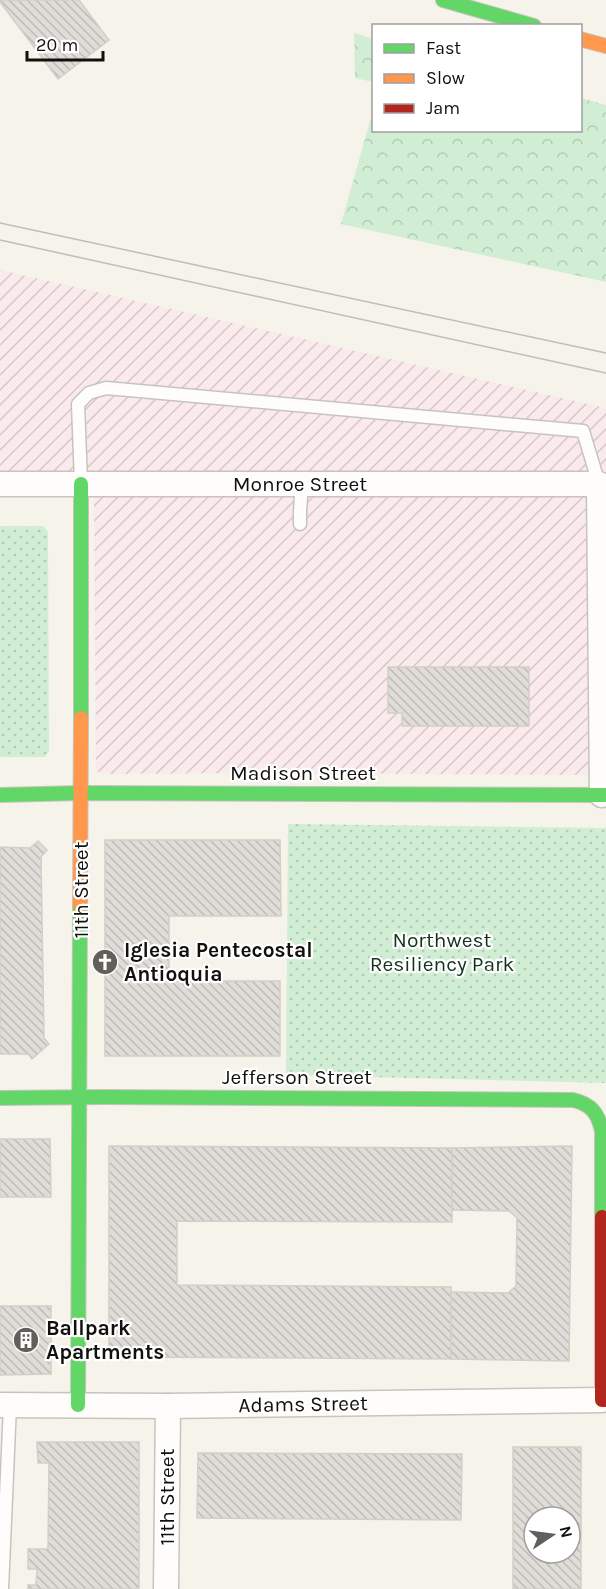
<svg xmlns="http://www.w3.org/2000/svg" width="606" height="1589" viewBox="0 0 606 1589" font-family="Karla,sans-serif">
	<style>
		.industrial { fill: url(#industrial-furrows) }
		.forest { fill: url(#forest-crowns) }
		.park { fill: url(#park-dots) }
		.building { fill: url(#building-back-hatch); stroke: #d2cec9; stroke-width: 1.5; fill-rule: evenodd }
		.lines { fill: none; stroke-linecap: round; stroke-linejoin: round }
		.lane-casing { stroke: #c7c4bf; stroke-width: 15 }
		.street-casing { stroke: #c7c4bf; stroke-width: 27 }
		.fast-casing { stroke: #c7c4bf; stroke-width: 16 }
		.slow-casing { stroke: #c7c4bf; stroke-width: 16 }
		.jam-casing { stroke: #c7c4bf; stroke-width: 16 }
		.lane { stroke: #fefdfc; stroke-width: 12 }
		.street { stroke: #fefdfc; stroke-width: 24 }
		.fast { stroke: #63d668; stroke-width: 14 }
		.slow { stroke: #ff974d; stroke-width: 14 }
		.jam { stroke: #b3261e; stroke-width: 14 }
		.tram { stroke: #bdbdbb; stroke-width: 1.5 }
		.labels { text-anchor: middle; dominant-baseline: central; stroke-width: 4.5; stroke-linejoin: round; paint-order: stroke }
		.street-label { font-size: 21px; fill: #12100c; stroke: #fff }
		.park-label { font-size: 21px; fill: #14331f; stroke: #fff }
		.poi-label { font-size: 21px; font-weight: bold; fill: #12100c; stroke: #fff; text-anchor: start }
	</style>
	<defs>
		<pattern id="industrial-furrows" width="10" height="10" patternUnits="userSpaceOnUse" patternTransform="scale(1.5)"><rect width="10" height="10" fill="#faeaeb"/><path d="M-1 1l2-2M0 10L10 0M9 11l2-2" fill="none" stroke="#d5c8c8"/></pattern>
		<pattern id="forest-crowns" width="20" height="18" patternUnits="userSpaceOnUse" patternTransform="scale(1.5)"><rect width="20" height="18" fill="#d1eed5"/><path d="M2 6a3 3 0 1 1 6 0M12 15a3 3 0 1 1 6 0" fill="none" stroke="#b2cbb6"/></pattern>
		<pattern id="park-dots" width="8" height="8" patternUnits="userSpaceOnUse" patternTransform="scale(1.5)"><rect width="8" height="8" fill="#d1eed5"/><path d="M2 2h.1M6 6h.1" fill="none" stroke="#b2cbb6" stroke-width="1.8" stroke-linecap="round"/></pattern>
		<pattern id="building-back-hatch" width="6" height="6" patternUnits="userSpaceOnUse" patternTransform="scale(1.5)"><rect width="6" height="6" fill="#e0dcd8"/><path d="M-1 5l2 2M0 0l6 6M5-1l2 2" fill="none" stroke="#bfbcb8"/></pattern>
	</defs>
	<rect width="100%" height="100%" fill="#f6f3eb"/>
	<polygon class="industrial" points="0,270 606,408 606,775 252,773 108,774 96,771 94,493 0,491"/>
	<g class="forest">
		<polygon points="354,33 373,39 373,82 355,78"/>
		<polygon points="581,98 606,105 606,282 341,224 373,110 374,130 580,130"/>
	</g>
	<g class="park">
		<polygon points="0,526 43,526 48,532 49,751 45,757 0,757"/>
		<polygon points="288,824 606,828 606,1083 286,1075"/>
	</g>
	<g class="building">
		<polygon points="0,0 79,0 109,40 58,79 0,2"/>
		<polygon points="388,667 529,667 529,726 402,726 402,713 388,713"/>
		<polygon points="105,840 280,840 281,916 169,916 169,981 280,981 280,1056 105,1056"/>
		<polygon points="38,841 47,850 41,857 44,1038 49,1044 32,1059 28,1054 0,1054 0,847 30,848"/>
		<polygon points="0,1139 50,1139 51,1197 0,1197"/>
		<polygon points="109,1146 452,1148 452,1222 177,1221 177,1285 451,1287 451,1359 109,1357"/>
		<polygon points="572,1146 569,1361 451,1359 451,1292 508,1293 516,1286 517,1218 509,1211 452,1210 452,1148"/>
		<polygon points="0,1306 51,1306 51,1374 0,1375"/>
		<polygon points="37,1442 139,1442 139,1589 28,1589 28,1585 36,1585 37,1569 28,1569 28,1549 48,1549 49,1463 38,1463"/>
		<path d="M513 1447H581V1589H513ZM534 1517H570V1553H534Z"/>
		<polygon points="198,1453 462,1454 461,1520 197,1518"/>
	</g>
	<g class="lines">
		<g class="lane-casing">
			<g id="lane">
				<polyline points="81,483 78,404 89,393 106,388 583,431 599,484 600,484"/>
				<polyline points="300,524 300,511 302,484"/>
				<polyline points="2,1589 10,1405"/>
			</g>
		</g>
		<g class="street-casing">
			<g id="street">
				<polyline points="0,484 599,484 602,795"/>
				<polyline points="0,1405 168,1406 602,1400"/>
				<polyline points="166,1589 168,1406"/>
			</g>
		</g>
		<g class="fast-casing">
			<g id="fast">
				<polyline points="443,0 534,26"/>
				<polyline points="81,718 81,484"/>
				<polyline points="0,795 81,793 606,795"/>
				<path d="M0 1098 104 1097 573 1100C591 1104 598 1113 602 1131V1217"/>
				<polyline points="78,1405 80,905"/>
			</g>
		</g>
		<g class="slow-casing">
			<g id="slow">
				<polyline points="580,39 606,46"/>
				<polyline points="80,905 81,718"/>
			</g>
		</g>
		<g class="jam-casing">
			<polyline id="jam" points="602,1217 602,1400 606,1400"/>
		</g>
		<use href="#lane" class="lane"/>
		<use href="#street" class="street"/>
		<use href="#fast" class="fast"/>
		<use href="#slow" class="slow"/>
		<use href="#jam" class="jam"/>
		<g class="tram">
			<polyline points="0,223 606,353"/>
			<polyline points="0,240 606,373"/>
		</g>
	</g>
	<defs>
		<g id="church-disc" transform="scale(1.35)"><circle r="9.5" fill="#625f5a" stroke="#fff"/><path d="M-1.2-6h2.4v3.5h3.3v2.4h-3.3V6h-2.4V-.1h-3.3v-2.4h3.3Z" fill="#fff"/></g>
		<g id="building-disc" transform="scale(1.35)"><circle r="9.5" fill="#625f5a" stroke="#fff"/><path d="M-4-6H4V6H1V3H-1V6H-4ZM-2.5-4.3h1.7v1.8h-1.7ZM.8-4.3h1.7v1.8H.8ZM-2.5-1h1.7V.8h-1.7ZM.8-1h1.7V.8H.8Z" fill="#fff"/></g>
	</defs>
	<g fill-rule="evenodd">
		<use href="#church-disc" x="105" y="962"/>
		<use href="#building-disc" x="26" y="1340"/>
	</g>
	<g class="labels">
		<g class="street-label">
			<text x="300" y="484">Monroe Street</text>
			<text x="303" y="773">Madison Street</text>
			<text transform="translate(81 890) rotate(-90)">11th Street</text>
			<text x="297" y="1077">Jefferson Street</text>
			<text transform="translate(303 1404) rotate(-1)">Adams Street</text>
			<text transform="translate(167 1497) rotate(-90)">11th Street</text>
		</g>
		<g class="park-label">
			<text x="442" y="940">Northwest<tspan x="442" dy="24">Resiliency Park</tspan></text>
		</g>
		<g class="poi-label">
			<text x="124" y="950">Iglesia Pentecostal<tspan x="124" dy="24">Antioquia</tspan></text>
			<text x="46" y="1328">Ballpark<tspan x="46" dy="24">Apartments</tspan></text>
		</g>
	</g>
	<rect x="372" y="24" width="210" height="108" fill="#ffffff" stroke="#a09f9e" stroke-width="1.5"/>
	<rect x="384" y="44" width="30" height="9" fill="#63d668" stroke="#a09f9e" stroke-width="1.5"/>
	<text x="426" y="54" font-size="18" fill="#12100c">Fast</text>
	<rect x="384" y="74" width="30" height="9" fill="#ff974d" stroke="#a09f9e" stroke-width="1.5"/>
	<text x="426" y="84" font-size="18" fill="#12100c">Slow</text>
	<rect x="384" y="104" width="30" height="9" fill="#b3261e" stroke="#a09f9e" stroke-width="1.5"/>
	<text x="426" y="114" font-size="18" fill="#12100c">Jam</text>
	<g transform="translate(552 1535) rotate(77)"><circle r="28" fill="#ffffff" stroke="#a09f9e" stroke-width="1.5"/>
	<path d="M0-4.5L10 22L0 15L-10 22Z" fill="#625f5a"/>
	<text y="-9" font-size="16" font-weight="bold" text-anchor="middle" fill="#12100c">N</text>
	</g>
	<path d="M27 51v9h76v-9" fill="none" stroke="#12100c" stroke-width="3"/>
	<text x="36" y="51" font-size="18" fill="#12100c" stroke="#ffffff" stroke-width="4.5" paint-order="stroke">20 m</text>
</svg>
